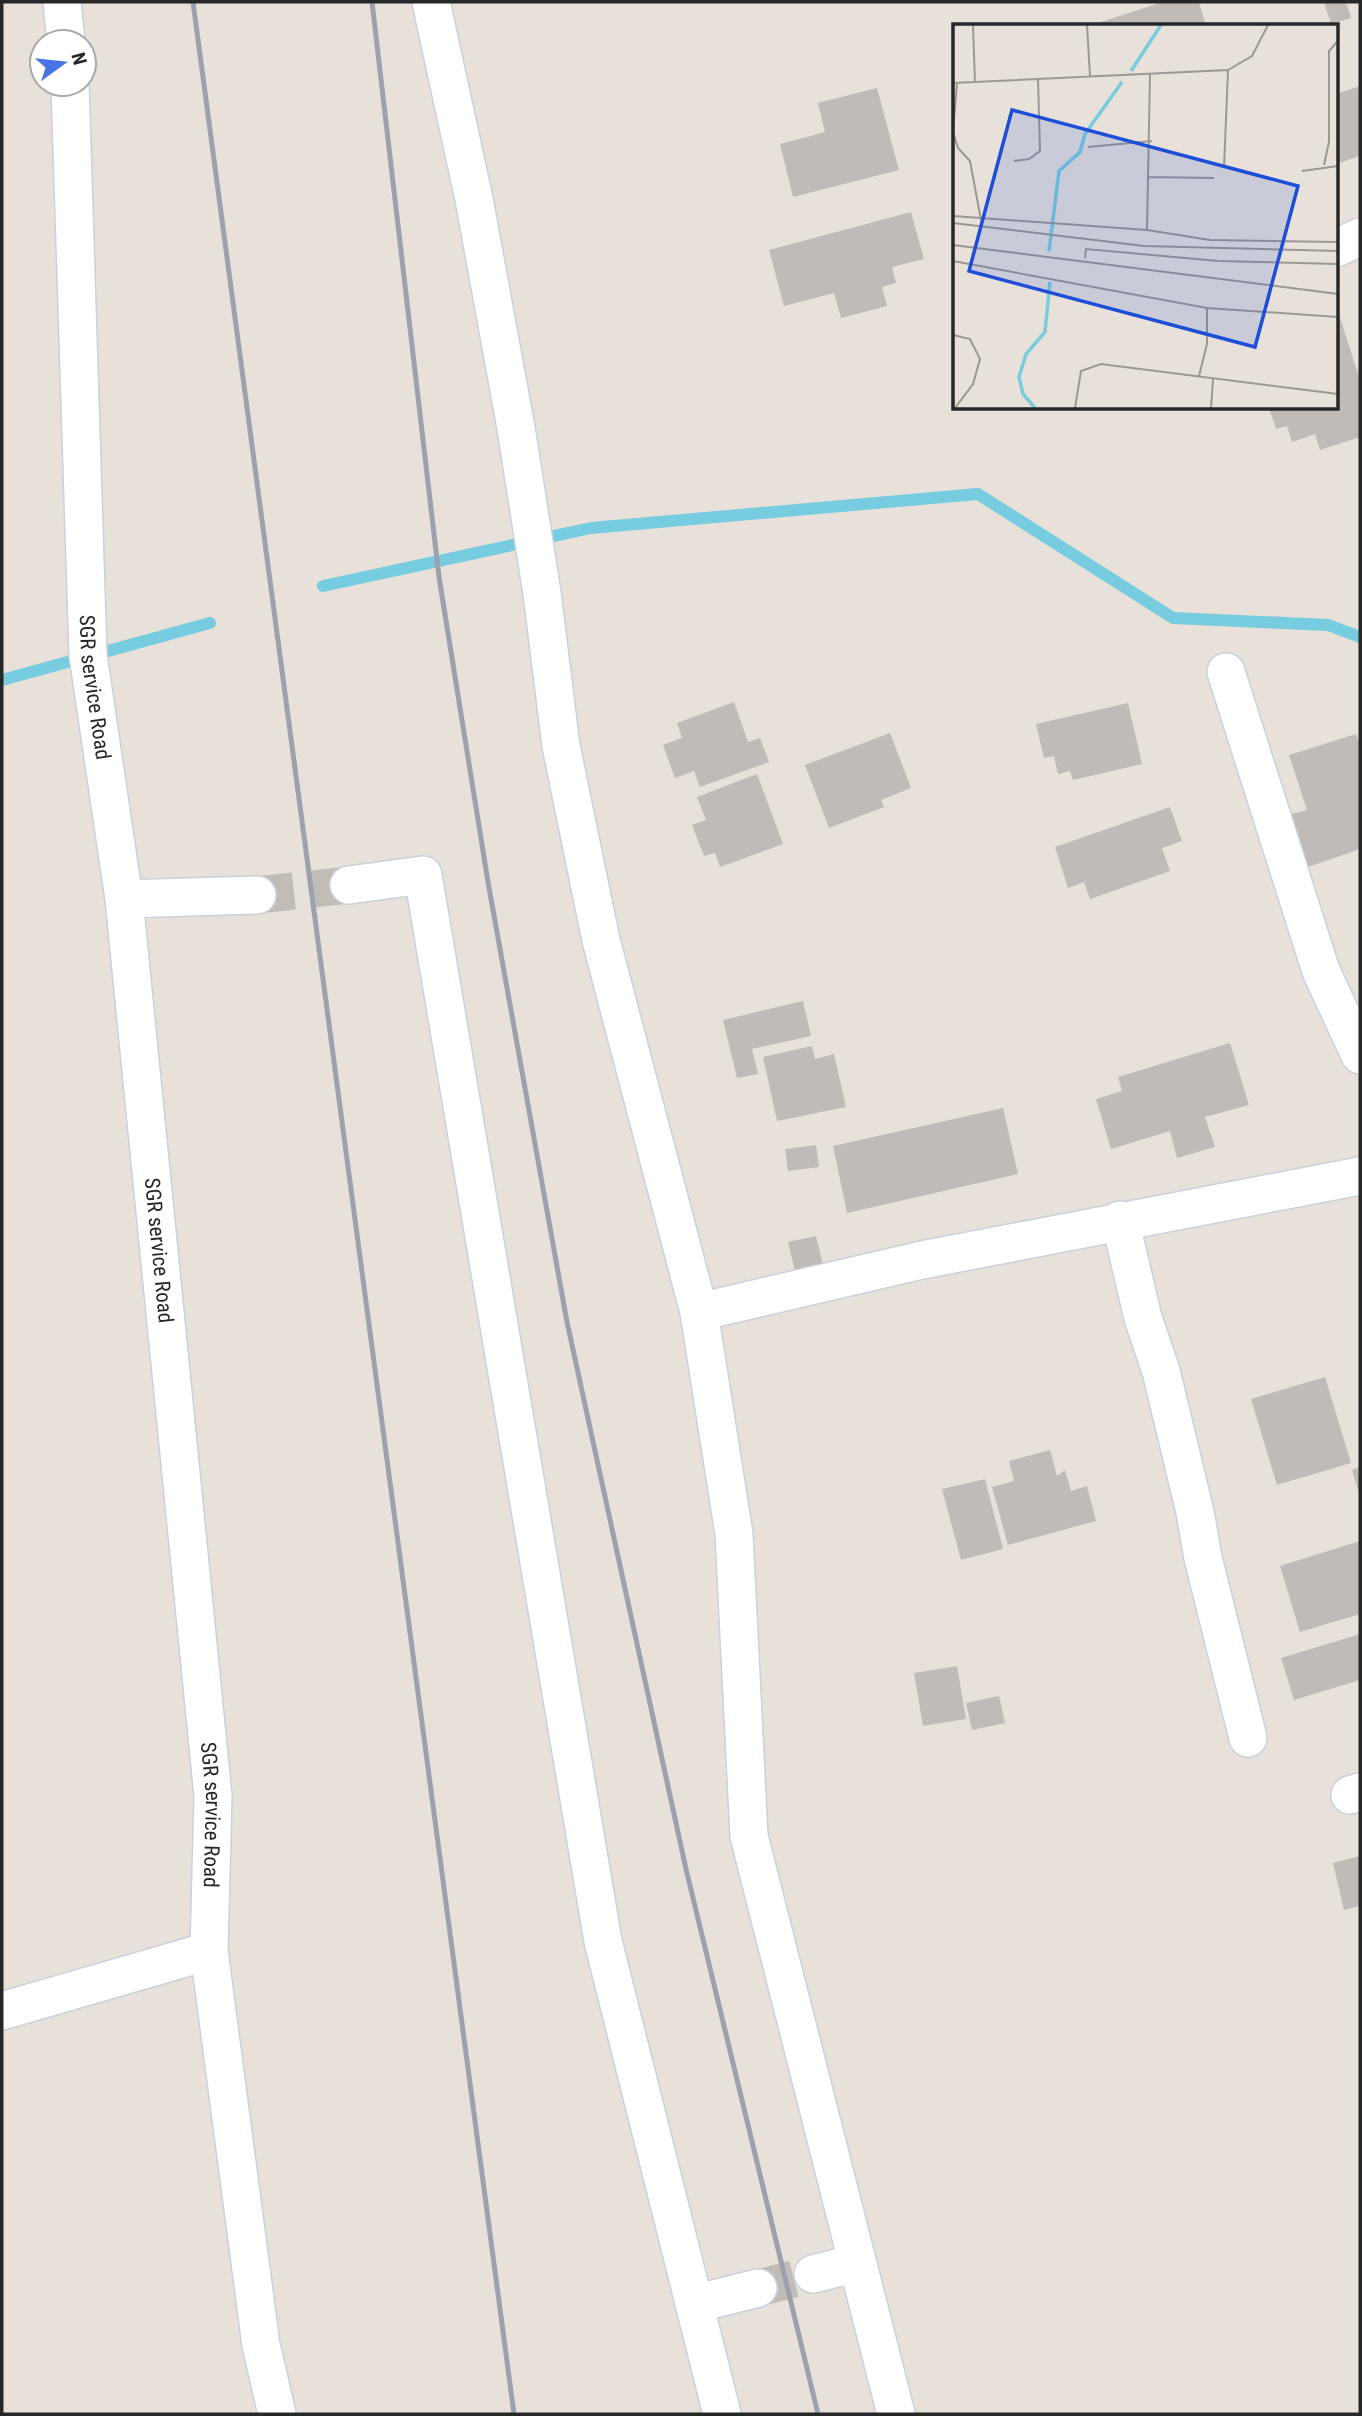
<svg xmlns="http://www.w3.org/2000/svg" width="1362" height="2416" viewBox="0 0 1362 2416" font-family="'Roboto Condensed',sans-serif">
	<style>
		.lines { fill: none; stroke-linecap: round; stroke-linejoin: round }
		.stream { stroke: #77cce0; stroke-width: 12 }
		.building { fill: #c0bbb6 }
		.minor-tunnel { stroke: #c1bcb6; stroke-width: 37; stroke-dasharray: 37 18; stroke-linecap: butt }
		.minor-casing { stroke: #ccd0db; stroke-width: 40 }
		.minor { stroke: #fff; stroke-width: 37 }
		.rail { stroke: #9da1af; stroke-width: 5 }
		.labels { text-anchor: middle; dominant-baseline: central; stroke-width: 5; stroke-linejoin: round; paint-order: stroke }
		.street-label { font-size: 21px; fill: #272727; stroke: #fff }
		.inset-river { fill: none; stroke: #77cce0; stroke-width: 3.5 }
		.inset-road { fill: none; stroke: #9b9792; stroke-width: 2 }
		.view { fill: #1d4ed8; fill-opacity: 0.15; stroke: #1d4ed8; stroke-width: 3.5 }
		.inset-edge { fill: none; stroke: #272727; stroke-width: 3.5 }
	</style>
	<rect width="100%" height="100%" fill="#e8e1da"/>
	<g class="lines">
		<g class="stream">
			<polyline points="323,586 591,528 978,494 1173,618 1328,625 1360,637"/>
			<polyline points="2,680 210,623"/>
		</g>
	</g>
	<g class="building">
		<polygon points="1163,2 1199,2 1206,26 1088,26"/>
		<polygon points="1324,2 1346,2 1351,18 1331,24"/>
		<polygon points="1360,86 1360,156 1336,164 1336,94"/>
		<polygon points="877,88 899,170 793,197 780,144 825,132 818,103"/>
		<polygon points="911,212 924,259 892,267 896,283 882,287 887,306 841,318 834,293 784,306 769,250"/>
		<polygon points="1336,305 1360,380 1360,437 1320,450 1315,434 1292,442 1287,426 1276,429 1269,408 1336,408"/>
		<polygon points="734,702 748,742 760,738 769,762 700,787 694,771 675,778 663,745 682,738 677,723"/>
		<polygon points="1128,703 1142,764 1073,780 1070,771 1058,774 1054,756 1044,758 1036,724"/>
		<polygon points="890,733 911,788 881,800 884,807 829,828 805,765"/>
		<polygon points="1356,734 1360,746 1360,849 1305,868 1287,815 1307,810 1289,755"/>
		<polygon points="757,774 783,844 720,867 715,853 704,856 692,825 706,820 697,797"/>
		<polygon points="1170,807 1182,841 1162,848 1170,871 1090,899 1084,882 1068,888 1055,847"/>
		<polygon points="803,1001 811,1036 752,1049 758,1074 737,1078 723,1020"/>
		<polygon points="1230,1043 1249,1105 1205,1117 1215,1147 1177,1158 1170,1131 1111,1149 1096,1099 1122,1091 1118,1077"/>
		<polygon points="812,1046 815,1059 834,1054 846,1107 777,1121 763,1057"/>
		<polygon points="1003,1108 1018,1174 847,1213 833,1146"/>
		<polygon points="816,1145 819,1167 788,1171 785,1149"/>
		<polygon points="816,1236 823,1265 795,1271 788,1242"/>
		<polygon points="1325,1377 1351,1463 1277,1485 1251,1399"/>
		<polygon points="1050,1450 1057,1476 1065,1470 1071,1491 1087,1486 1096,1521 1008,1545 992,1487 1014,1481 1009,1461"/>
		<polygon points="1360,1467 1360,1490 1358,1490 1352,1470"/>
		<polygon points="985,1479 1003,1549 961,1560 942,1489"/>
		<polygon points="1360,1541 1360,1614 1300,1632 1280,1566"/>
		<polygon points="1360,1634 1360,1680 1294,1700 1281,1658"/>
		<polygon points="957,1666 966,1719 923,1726 914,1673"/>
		<polygon points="999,1696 1005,1723 972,1730 966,1703"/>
		<polygon points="1360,1856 1360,1906 1344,1910 1333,1863"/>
	</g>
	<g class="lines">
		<g class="minor-tunnel">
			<polyline points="257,895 349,885"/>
			<polyline points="758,2288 813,2274"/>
		</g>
		<g class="minor-casing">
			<g id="minor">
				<polyline points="62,2 66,42"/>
				<polyline points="431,2 474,199 516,428 542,593 561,746 601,940 699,1312 734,1534 749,1836 896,2414"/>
				<path id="s1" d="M70 84 88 655 124 899 213 1796 209 1951 261 2345 277 2414"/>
				<polyline points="1336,248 1360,237"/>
				<polyline points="1226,672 1321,971 1360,1055"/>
				<polyline points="349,885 423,875 603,1941 722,2414"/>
				<polyline points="124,899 257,895"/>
				<polyline points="1120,1220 1143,1318 1161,1371 1195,1512 1203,1558 1248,1738"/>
				<polyline points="699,1312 922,1260 1360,1176"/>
				<polyline points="1350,1795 1360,1792"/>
				<polyline points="2,2011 209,1951"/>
				<polyline points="813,2274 857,2263"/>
				<polyline points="694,2304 758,2288"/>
			</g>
		</g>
		<use href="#minor" class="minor"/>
		<g class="rail">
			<polyline points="193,2 514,2414"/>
			<polyline points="372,2 439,577 488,882 567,1322 686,1869 818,2414"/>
		</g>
	</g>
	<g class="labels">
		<g class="street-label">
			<text stroke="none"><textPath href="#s1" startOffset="604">SGR service Road</textPath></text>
			<text stroke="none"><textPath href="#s1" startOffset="1171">SGR service Road</textPath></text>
			<text stroke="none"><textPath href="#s1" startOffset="1738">SGR service Road</textPath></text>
		</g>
	</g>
	<g transform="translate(953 24)">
		<rect width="385" height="385" fill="#e8e1da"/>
		<path class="inset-river" d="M178 47 208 1M96 227 106 147 127 128 132 110 169 58M82 384 70 370 66 353 73 330 92 308 97 258"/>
		<path class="inset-road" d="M20 1 22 59M134 1 137 52M0 59 275 46 299 32 315 1M4 59 0 108 5 124 17 137 28 196M135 123 199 117M61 137 76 135 87 127 85 55M371 141 376 118V27L385 17M271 144 275 46M349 147 385 142M196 153 261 154M0 192 194 206 257 216 385 218M0 199 191 222 385 227M194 206 197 50M0 221 385 270M132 234 133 225 265 237 385 240M0 237 254 284 385 293M0 311 17 315 27 335 20 360 2 384M246 352 254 320V284M122 384 128 347 148 340 385 370M258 384 260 355"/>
		<path class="view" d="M59 86 345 162 302 323 16 247Z"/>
		<rect width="385" height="385" class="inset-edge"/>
	</g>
	<rect width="1362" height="2416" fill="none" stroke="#272727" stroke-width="7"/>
	<g transform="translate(63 63) rotate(75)"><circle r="33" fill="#ffffff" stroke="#a9a9a9" stroke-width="2"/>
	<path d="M0-5L12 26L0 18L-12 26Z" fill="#4a73e5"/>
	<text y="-10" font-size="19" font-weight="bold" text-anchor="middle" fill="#272727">N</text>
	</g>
</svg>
